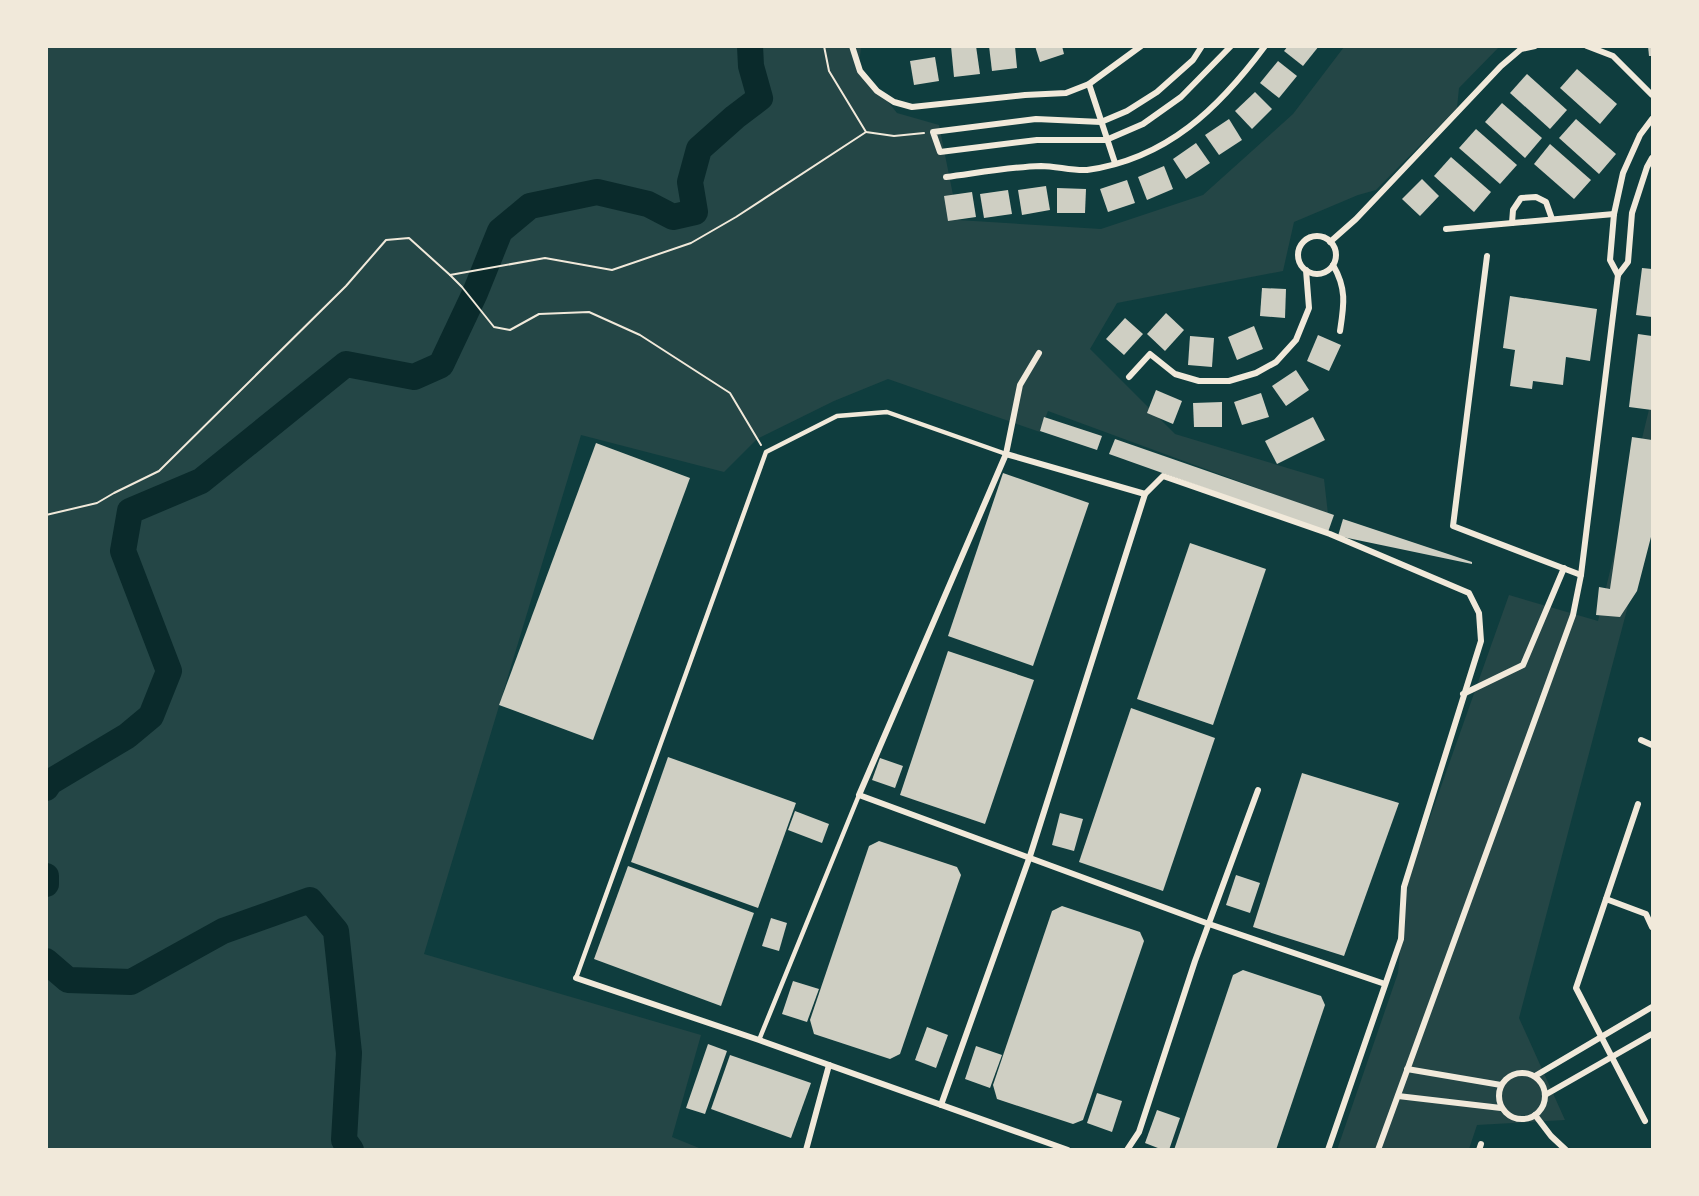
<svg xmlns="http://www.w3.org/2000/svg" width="1699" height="1196" viewBox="0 0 1699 1196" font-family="Rubik,sans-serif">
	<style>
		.green { fill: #244646 }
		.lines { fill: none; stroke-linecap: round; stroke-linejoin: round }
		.river { stroke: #0a2a2b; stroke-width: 26 }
		.building { fill: #cfcfc3 }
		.path { stroke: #f1e9da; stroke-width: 2 }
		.service { stroke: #f1e9da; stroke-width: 4.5 }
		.minor { stroke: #f1e9da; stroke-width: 6 }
	</style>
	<rect width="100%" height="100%" fill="#0f3d3e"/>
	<g class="green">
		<polygon points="46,47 861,47 859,65 897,113 939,125 958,220 1101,229 1203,195 1293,114 1344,47 1499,47 1459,88 1457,108 1376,190 1358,195 1294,222 1283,271 1117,303 1090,349 1175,434 1324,479 1328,514 1048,411 1040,432 888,379 834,401 757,439 724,472 581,435 424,954 701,1035 672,1137 704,1150 47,1149"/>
		<polygon points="1652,397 1652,515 1519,1018 1565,1120 1477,1125 1469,1149 1337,1150 1398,973 1406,885 1509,595 1598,621"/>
	</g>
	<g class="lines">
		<g class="river">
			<polyline points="46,788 50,782 127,736 151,716 169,671 123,551 130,511 201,481 346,364 414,377 441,365 475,293 500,231 530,206 597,192 648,204 673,217 695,212 690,182 699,149 735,117 760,98 751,66 750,46"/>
			<polyline points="46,876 46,884"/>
			<polyline points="46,961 68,980 131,982 223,931 310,900 336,931 349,1053 344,1140 351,1150"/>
		</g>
	</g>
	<g class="building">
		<polygon points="951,46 976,46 980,74 954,77"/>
		<polygon points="989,46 1015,46 1017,68 992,71"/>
		<polygon points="1035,46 1062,46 1064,54 1040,62"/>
		<polygon points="1288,46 1319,46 1303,66 1284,51"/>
		<polygon points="1648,46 1652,46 1652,56 1649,56"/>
		<polygon points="935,57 939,81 914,85 910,61"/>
		<polygon points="1278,61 1297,76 1279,98 1260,83"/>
		<polygon points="1577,69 1617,104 1600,124 1560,88"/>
		<polygon points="1527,74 1567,110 1550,129 1510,93"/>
		<polygon points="1255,92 1272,109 1252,129 1235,111"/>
		<polygon points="1502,103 1542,138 1525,158 1485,122"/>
		<polygon points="1229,119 1242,140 1219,155 1205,135"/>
		<polygon points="1576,119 1616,154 1599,174 1559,138"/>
		<polygon points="1476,129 1517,165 1500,184 1459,148"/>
		<polygon points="1196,143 1210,163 1186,179 1173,159"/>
		<polygon points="1550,144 1591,180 1574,199 1534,164"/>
		<polygon points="1451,157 1491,192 1474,212 1434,176"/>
		<polygon points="1164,166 1173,189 1147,200 1138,177"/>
		<polygon points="1422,179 1439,196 1420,216 1402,199"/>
		<polygon points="1127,180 1135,203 1108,212 1100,189"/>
		<polygon points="1046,186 1050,210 1022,215 1018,190"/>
		<polygon points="1057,188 1086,189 1085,213 1057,213"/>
		<polygon points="1008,190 1012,214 984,218 980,194"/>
		<polygon points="972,192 976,217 948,221 944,196"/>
		<polygon points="1642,268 1652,269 1652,317 1636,315"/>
		<polygon points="1262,288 1286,289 1285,318 1260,316"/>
		<polygon points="1510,296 1597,309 1590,361 1566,357 1563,385 1533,381 1532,389 1510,386 1515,350 1503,348"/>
		<polygon points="1166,313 1184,330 1165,351 1147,334"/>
		<polygon points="1125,318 1143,334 1124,355 1106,339"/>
		<polygon points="1254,326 1263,349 1237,360 1228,337"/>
		<polygon points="1638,334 1652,336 1652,410 1629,407"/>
		<polygon points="1318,335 1341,345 1329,371 1307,361"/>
		<polygon points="1190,336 1214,338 1212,367 1188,365"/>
		<polygon points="1296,370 1309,390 1286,406 1272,386"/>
		<polygon points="1156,390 1182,401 1173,424 1147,413"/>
		<polygon points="1261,393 1269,417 1242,425 1234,402"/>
		<polygon points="1222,402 1222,427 1194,427 1193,403"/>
		<polygon points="1044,417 1102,436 1097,450 1040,431"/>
		<polygon points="1313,417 1325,440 1277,464 1265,441"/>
		<polygon points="1632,437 1652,440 1652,533 1637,591 1620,617 1596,615 1599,587 1610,589"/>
		<polygon points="1115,439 1334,515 1328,532 1109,454"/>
		<polygon points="596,443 690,478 593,740 499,705"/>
		<polygon points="1003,473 1089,503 1033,666 948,636"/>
		<polygon points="1343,519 1472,562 1472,564 1338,536"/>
		<polygon points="1190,543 1266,569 1213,725 1137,699"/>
		<polygon points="948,651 1034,680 985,824 900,795"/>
		<polygon points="1131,708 1215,738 1163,891 1079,862"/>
		<polygon points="668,757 796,803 758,908 631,862"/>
		<polygon points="880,758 903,766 895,788 872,780"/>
		<polygon points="1302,773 1399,803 1344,956 1253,927"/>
		<polygon points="795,811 829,824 822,843 788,830"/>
		<polygon points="1060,813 1083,819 1074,851 1052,845"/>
		<polygon points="879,841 957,867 961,875 900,1054 890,1059 814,1034 810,1020 869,846"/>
		<polygon points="628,866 754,913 721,1006 594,959"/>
		<polygon points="1236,875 1260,883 1250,913 1226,905"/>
		<polygon points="1062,906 1140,932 1144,941 1083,1120 1073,1124 997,1099 993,1085 1052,911"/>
		<polygon points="771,918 787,923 779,951 762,946"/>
		<polygon points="1243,970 1321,996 1325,1005 1276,1150 1174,1150 1233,975"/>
		<polygon points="793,981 819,989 807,1022 782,1014"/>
		<polygon points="927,1027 948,1035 936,1068 915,1060"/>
		<polygon points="708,1044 727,1051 705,1114 686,1108"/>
		<polygon points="976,1046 1002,1055 990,1088 965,1079"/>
		<polygon points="730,1055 811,1083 791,1138 711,1109"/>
		<polygon points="1097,1093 1122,1101 1112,1132 1087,1123"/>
		<polygon points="1157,1110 1180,1118 1169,1150 1163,1150 1145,1143"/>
	</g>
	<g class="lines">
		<g class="path">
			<polyline points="824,46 829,71 866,132 894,136 924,133"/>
			<polyline points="450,275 462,287 494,327 510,330 539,314 589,312 640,335 730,393 761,445"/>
			<polyline points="46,515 97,503 114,493 159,471 346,286 386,240 409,238 450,275 545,258 612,270 691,243 736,217 866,132"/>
		</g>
		<g class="service">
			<polyline points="576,978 766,452 837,416 887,412 1006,454"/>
			<polyline points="759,1040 859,795"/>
		</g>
		<g class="minor">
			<polyline points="852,46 860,71 877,91 894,102 912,107 1025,95 1066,93 1089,84 1141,46"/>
			<polyline points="1202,46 1193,60 1157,92 1127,111 1101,122 1036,119 933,132 940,152 1037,140 1106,140 1143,124 1181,97 1231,46"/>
			<polyline points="1587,46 1613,56 1652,95"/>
			<polyline points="1089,84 1115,163"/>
			<path d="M946 177C977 173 1009 167 1041 166 1056 166 1072 171 1087 170 1167 159 1219 108 1265 46"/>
			<polyline points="1512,223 1513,210 1521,198 1536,197 1546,202 1552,219"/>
			<polyline points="1446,229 1614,214"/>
			<circle cx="1317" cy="255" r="19"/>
			<polyline points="1330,242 1356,219 1501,66 1521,49 1535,46"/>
			<polyline points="1487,256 1453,526 1581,575"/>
			<path d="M1333 265C1347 289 1344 305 1340 331"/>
			<polyline points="1618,275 1610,260 1614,214 1623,173 1640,135 1652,119"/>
			<polyline points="1618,275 1628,262 1632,213 1647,167 1652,158"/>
			<polyline points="1039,353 1020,385 1006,454 1145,494"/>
			<polyline points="1129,377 1150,354 1175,374 1199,381 1229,381 1256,373 1276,362 1296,340 1309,308 1306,270"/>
			<polyline points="1006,454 859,795 1209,924 1385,984"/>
			<polyline points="1463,694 1523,665 1564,568"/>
			<polyline points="1641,740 1652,745"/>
			<polyline points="1638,804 1576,988 1645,1121"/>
			<polyline points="1606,899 1646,914 1652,927"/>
			<polyline points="576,978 759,1040 1068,1150"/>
			<polyline points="1407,1069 1501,1085"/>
			<circle cx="1522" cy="1096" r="23"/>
			<polyline points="1535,1076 1652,1007"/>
			<polyline points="1545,1095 1652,1034"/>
			<polyline points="1398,1096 1501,1108"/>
			<polyline points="941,1105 1030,856 1145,494 1163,476 1330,534 1469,593 1479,613 1481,641 1404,887 1401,939 1328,1150"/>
			<polyline points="1535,1115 1551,1136 1566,1150"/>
			<polyline points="806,1150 829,1065"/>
			<polyline points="1127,1150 1139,1132 1195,961 1258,790"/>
			<polyline points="1378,1150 1573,615 1581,575 1618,275"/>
			<polyline points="1479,1150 1481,1144"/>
		</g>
	</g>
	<rect width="1699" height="1196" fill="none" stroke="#f1e9da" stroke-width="96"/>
</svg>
